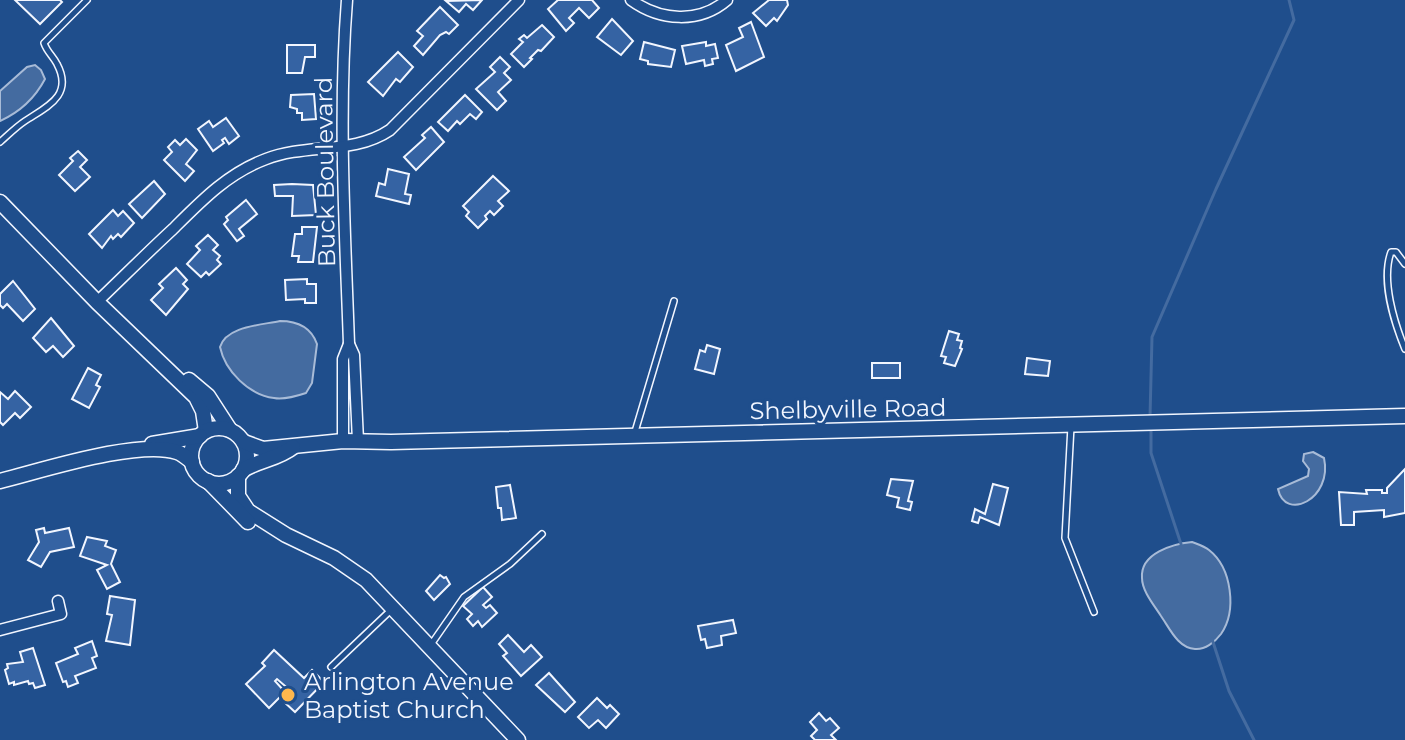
<svg xmlns="http://www.w3.org/2000/svg" width="1405" height="740" viewBox="0 0 1405 740" font-family="Montserrat,sans-serif">
	<style>
		.water { fill: #446ba0; stroke: #a8bbd7; stroke-width: 2 }
		.lines { fill: none; stroke-linecap: round; stroke-linejoin: round }
		.stream { stroke: #446ba0; stroke-width: 3 }
		.building { fill: #3563a3; stroke: #f2f6ff; stroke-width: 2 }
		.service-casing { stroke: #f2f6ff; stroke-width: 8 }
		.minor-casing { stroke: #f2f6ff; stroke-width: 13 }
		.secondary-casing { stroke: #f2f6ff; stroke-width: 17 }
		.service { stroke: #1f4e8c; stroke-width: 5 }
		.minor { stroke: #1f4e8c; stroke-width: 10 }
		.secondary { stroke: #1f4e8c; stroke-width: 14 }
		.poi-dot { fill: #ffb74d; stroke: #1f4e8c; stroke-width: 3 }
		.labels { text-anchor: middle; dominant-baseline: central; stroke-width: 6; stroke-linejoin: round; paint-order: stroke }
		.street-label { font-size: 24px; fill: #f2f6ff; stroke: #1f4e8c }
		.poi-label { font-size: 24px; fill: #f2f6ff; stroke: #1f4e8c; text-anchor: start }
	</style>
	<rect width="100%" height="100%" fill="#1f4e8c"/>
	<g class="water">
		<path d="M35 65 41 70 45 79C35 98 20 112 0 121V91L27 67Z"/>
		<path d="M280 321C298 321 311 327 317 344L312 383 306 393C297 396 284 400 274 398 249 395 225 371 220 347 226 326 262 325 280 321Z"/>
		<path d="M1313 452 1324 458C1333 499 1285 522 1278 489L1308 476 1309 469 1303 461 1304 454Z"/>
		<path d="M1192 542C1197 544 1204 546 1209 550 1232 568 1237 611 1221 634 1215 642 1205 650 1195 649 1178 648 1170 629 1161 616 1154 605 1142 591 1142 578 1140 553 1173 544 1192 542Z"/>
	</g>
	<g class="lines">
		<g class="stream">
			<polyline points="1150,417 1152,337 1216,189 1294,20 1289,0"/>
			<polyline points="1151,429 1151,453 1181,544"/>
			<polyline points="1212,639 1229,691 1254,740"/>
		</g>
	</g>
	<g class="building">
		<polygon points="15,0 60,0 62,2 40,24"/>
		<polygon points="482,0 473,10 466,4 459,12 446,1"/>
		<polygon points="558,0 592,0 599,8 589,18 579,8 569,18 574,23 566,31 548,9"/>
		<polygon points="769,0 787,0 788,5 777,21 774,18 766,26 753,13"/>
		<polygon points="440,7 458,25 449,34 446,32 440,35 423,55 414,46 423,36 417,31"/>
		<polygon points="612,19 633,41 621,55 597,37"/>
		<polygon points="751,22 764,57 736,71 726,45 743,37 739,28"/>
		<polygon points="542,25 554,37 541,51 538,50 530,58 532,59 524,67 511,54 523,42 519,39 524,35 527,38"/>
		<polygon points="644,42 675,50 671,67 648,64 648,61 640,59"/>
		<polygon points="706,42 706,46 715,44 718,58 712,59 713,64 705,66 704,60 686,64 682,46"/>
		<polygon points="287,45 315,45 315,57 305,57 302,73 287,73"/>
		<polygon points="398,52 413,67 400,82 396,79 383,96 368,82"/>
		<polygon points="500,57 510,67 504,73 511,80 498,92 506,101 497,110 476,89 495,72 490,67"/>
		<polygon points="314,94 316,119 302,120 302,113 297,113 297,109 290,107 291,95"/>
		<polygon points="465,95 482,112 476,119 470,114 460,124 457,121 448,131 438,122"/>
		<polygon points="226,118 239,136 229,144 225,138 222,140 224,143 213,151 198,129 209,121 213,127"/>
		<polygon points="431,127 444,142 416,170 404,157 425,138 422,135"/>
		<polygon points="186,139 197,150 186,164 194,171 185,181 164,160 172,152 168,147 175,140 180,145"/>
		<polygon points="78,151 87,160 80,167 90,177 75,191 59,175 73,161 70,158"/>
		<polygon points="388,169 409,174 405,194 411,195 409,204 376,196 379,183 385,185"/>
		<polygon points="493,176 509,191 498,201 503,206 494,215 490,211 485,216 487,219 478,228 466,216 469,212 463,206"/>
		<polygon points="154,181 165,194 142,218 129,204"/>
		<polygon points="292,184 313,185 316,215 292,216 293,196 275,196 274,185"/>
		<polygon points="246,200 257,214 239,229 244,236 237,241 224,224 228,220 226,217"/>
		<polygon points="113,210 118,216 123,211 134,223 121,237 118,234 113,239 111,236 102,248 89,234"/>
		<polygon points="302,227 317,227 313,262 298,262 299,256 292,256 295,234 302,234"/>
		<polygon points="208,235 218,245 213,250 220,256 217,260 221,264 209,275 206,272 201,277 187,264 200,250 196,246"/>
		<polygon points="176,268 187,280 183,284 188,289 166,315 151,300 163,288 159,284"/>
		<polygon points="307,279 307,284 316,284 316,303 305,303 305,299 286,300 285,280"/>
		<polygon points="13,281 35,309 23,321 7,304 3,308 0,305 0,294"/>
		<polygon points="51,318 74,346 63,357 53,346 46,352 33,338"/>
		<polygon points="949,331 959,334 957,340 962,341 960,348 962,349 955,366 944,363 946,357 941,356"/>
		<polygon points="707,345 720,349 714,374 695,369 700,350 705,352"/>
		<polygon points="1027,358 1050,361 1048,376 1025,374"/>
		<rect x="872" y="363" width="28" height="15"/>
		<polygon points="88,368 101,375 96,385 100,387 89,408 72,399"/>
		<polygon points="15,391 31,407 20,418 15,413 3,425 0,422 0,392 8,399"/>
		<polygon points="1405,469 1405,513 1384,517 1384,510 1354,512 1354,525 1341,525 1339,492 1367,494 1366,490 1382,490 1382,493 1387,493 1387,488"/>
		<polygon points="891,479 913,481 908,501 912,502 910,510 897,507 899,498 887,495"/>
		<polygon points="993,484 1008,488 999,525 980,517 978,523 972,521 975,509 985,514"/>
		<polygon points="510,485 516,518 502,520 501,508 498,508 496,487"/>
		<polygon points="44,528 45,533 69,528 74,547 50,552 41,567 28,560 39,542 36,530"/>
		<polygon points="87,537 107,541 105,546 116,550 111,564 120,582 107,589 97,570 107,565 80,556"/>
		<polygon points="440,575 444,578 446,577 450,584 434,600 426,591"/>
		<polygon points="483,587 492,597 483,605 486,608 490,605 497,613 482,627 478,621 473,626 467,619 472,614 463,606"/>
		<polygon points="110,596 135,600 130,645 106,641 112,615 107,614"/>
		<polygon points="733,620 736,633 721,636 722,645 707,648 705,639 701,640 698,626"/>
		<polygon points="508,635 524,652 531,645 542,657 521,676 503,656 507,653 499,644"/>
		<polygon points="92,641 97,656 92,658 96,668 75,676 78,683 68,687 66,681 63,682 56,663 78,654 75,648"/>
		<polygon points="33,648 45,685 35,688 33,683 29,684 28,681 14,685 14,682 9,684 5,670 8,668 7,664 23,662 20,652"/>
		<polygon points="274,650 304,678 312,670 324,682 295,712 282,700 291,691 277,679 275,681 285,692 269,708 246,684 265,666 262,663"/>
		<polygon points="549,673 575,702 565,712 536,685"/>
		<polygon points="597,698 607,708 610,705 619,714 606,728 598,720 589,728 578,717"/>
		<polygon points="819,713 826,721 830,718 839,728 831,735 836,740 815,740 811,736 817,730 810,722"/>
	</g>
	<g class="lines">
		<g class="service-casing">
			<g id="service">
				<path d="M0 142C8 135 16 127 25 121 46 107 74 96 57 64 53 56 47 52 44 43L87 0"/>
				<path d="M1405 264 1396 252H1391C1381 280 1394 322 1405 349"/>
				<polyline points="1071,426 1065,538 1094,612"/>
				<polyline points="634,435 674,301"/>
				<polyline points="430,646 464,597 510,564 542,534"/>
				<polyline points="331,667 392,609"/>
			</g>
		</g>
		<g class="minor-casing">
			<g id="minor">
				<path d="M347 0C338 114 345 230 349 344"/>
				<path d="M631 0C660 21 699 24 727 0"/>
				<path d="M97 302C122 278 147 253 173 229 201 201 228 173 266 159 307 143 353 155 390 130L519 0"/>
				<polyline points="343,441 343,359 349,344 354,355 358,441"/>
				<polyline points="0,630 61,614 58,601"/>
			</g>
		</g>
		<g class="secondary-casing">
			<g id="secondary">
				<polyline points="0,202 97,302 196,397 203,411 206,431"/>
				<polyline points="189,380 208,396 230,430"/>
				<circle cx="219" cy="456" r="28"/>
				<polyline points="244,442 263,449 343,441 391,442 1405,416"/>
				<polyline points="152,444 200,436"/>
				<path d="M243 470C259 460 278 459 293 447"/>
				<polyline points="238,476 238,496 248,511 286,535 334,558 366,580 518,740"/>
				<path d="M0 481C41 471 138 439 177 452 183 454 187 458 192 462"/>
				<polyline points="208,481 248,522"/>
			</g>
		</g>
		<use href="#service" class="service"/>
		<use href="#minor" class="minor"/>
		<use href="#secondary" class="secondary"/>
	</g>
	<circle class="poi-dot" cx="288" cy="695" r="8"/>
	<g class="labels">
		<g class="street-label">
			<text transform="translate(325 172) rotate(-91)">Buck Boulevard</text>
			<text transform="translate(848 409) rotate(-1)">Shelbyville Road</text>
		</g>
		<g class="poi-label">
			<text x="304" y="681">Arlington Avenue<tspan x="304" dy="28">Baptist Church</tspan></text>
		</g>
	</g>
</svg>
